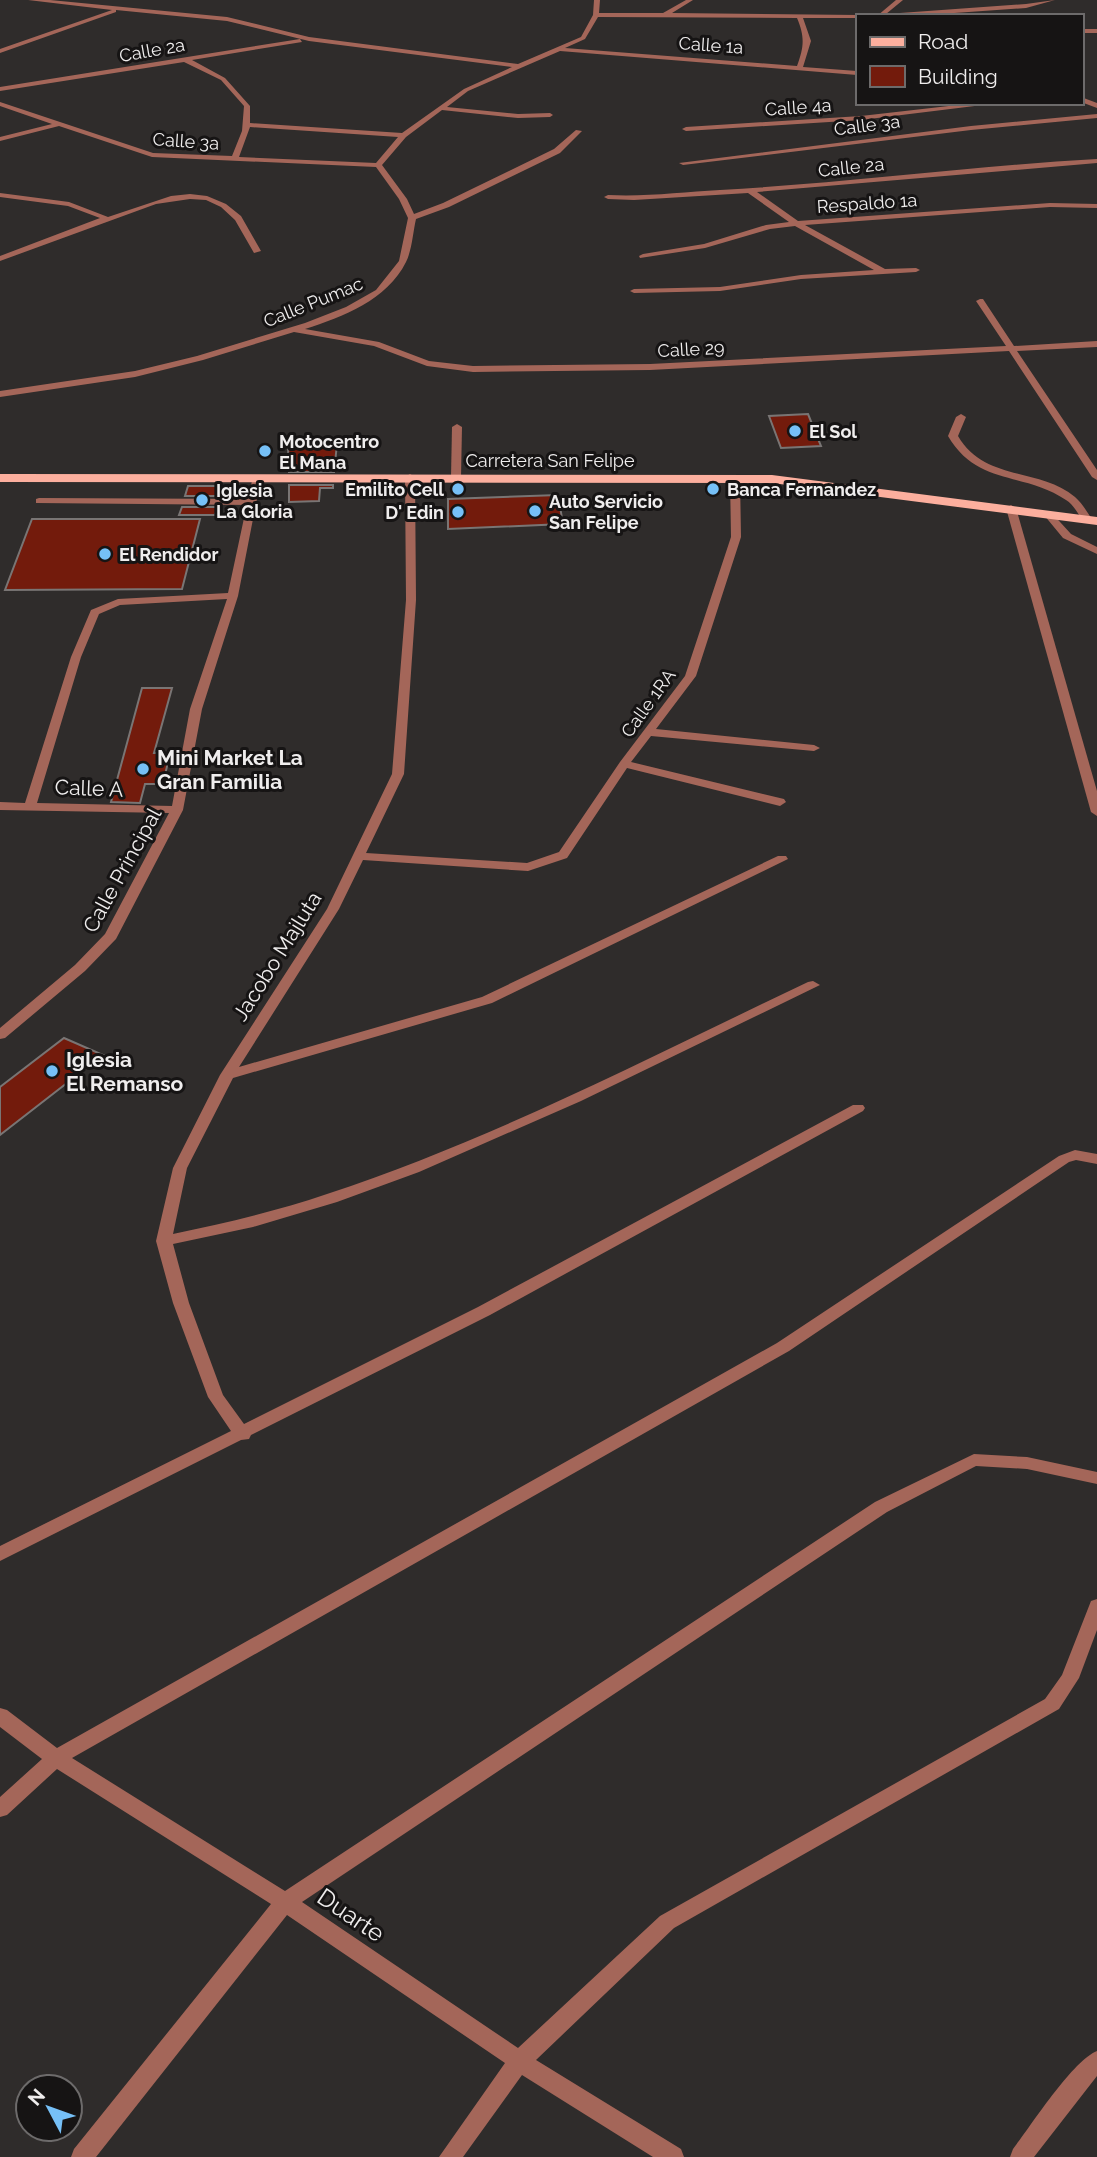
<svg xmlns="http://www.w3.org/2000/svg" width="1097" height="2157" viewBox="0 0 1097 2157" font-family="Raleway,sans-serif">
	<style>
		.building { fill: #731b0c; stroke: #797574; stroke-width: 2 }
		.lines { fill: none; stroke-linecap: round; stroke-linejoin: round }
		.service { fill: #a46659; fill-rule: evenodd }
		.minor { fill: #a46659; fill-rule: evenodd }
		.primary { fill: #fcaf9e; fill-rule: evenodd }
		.poi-dot { fill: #76c0f7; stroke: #161414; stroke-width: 2.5 }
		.labels { text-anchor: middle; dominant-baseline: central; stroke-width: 6; stroke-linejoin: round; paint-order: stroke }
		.far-street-label { font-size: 18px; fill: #efeded; stroke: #161414 }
		.far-poi-label { font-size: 18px; font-weight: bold; fill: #efeded; stroke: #161414; text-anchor: start }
		.poi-label { font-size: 21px; font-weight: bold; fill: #efeded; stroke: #161414; text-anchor: start }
		.street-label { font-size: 21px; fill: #efeded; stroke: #161414 }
		.near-street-label { font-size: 24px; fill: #efeded; stroke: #161414 }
	</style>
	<rect width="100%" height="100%" fill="#2f2c2b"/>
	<g class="building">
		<polygon points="808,414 821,446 781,448 769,416"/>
		<polygon points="337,444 334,472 289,472 288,446"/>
		<polygon points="289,485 333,485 333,488 320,488 319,501 289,502"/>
		<polygon points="188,486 224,486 221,496 185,496"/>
		<polygon points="558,495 563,524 448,529 448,499"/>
		<polygon points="182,507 218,507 215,515 179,515"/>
		<polygon points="32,519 200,519 182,589 5,590"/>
		<polygon points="142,688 172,688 154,753 170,753 163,784 145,784 140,803 111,802"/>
		<polygon points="64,1038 103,1055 0,1135 0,1087"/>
	</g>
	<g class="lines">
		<g class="service">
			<path d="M961 414 966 417 958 436C985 482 1039 467 1075 497 1082 503 1087 512 1092 519L1091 521H1083C1078 514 1074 505 1066 500 1024 471 978 487 948 436L956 417Z"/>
			<polygon points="457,424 462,427 461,477 456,480 451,477 452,427"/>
			<polygon points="39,498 251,499 256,502 251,505 36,503 36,499"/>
			<polygon points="1044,511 1050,511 1071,534 1097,547 1097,554 1063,538 1044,515"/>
		</g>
		<g class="minor">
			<path d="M28 0H50L227 17 309 37 518 64 581 37 593 15 594 0H600L599 13H663L686 0H693L672 13 859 15 857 18H803L811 41 803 67 857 71V75L560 51 468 91 447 107 518 114 550 113 553 115 550 117 518 118 442 110 406 137 382 165 407 199 414 214 443 203 554 149 576 130 582 131 560 153 449 207 416 219C413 232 412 250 406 262 387 300 343 317 305 329L379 342 429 361 473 366 650 364 1006 346 976 301 980 299H983L1014 346 1097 341V347L1017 351 1097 470V480L1092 477 1009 351 650 370 473 372 427 366 374 346 294 332 203 360 135 377 0 397V391L135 371 197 356 305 323 346 307 376 290 399 261 408 218 399 199 376 167 152 157 59 126 0 141V137L52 124 0 106V102L153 153 232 156 242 131 244 106 221 80 184 62 0 91V87L300 39 302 42 192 60 225 78 250 106V123L402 133 464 89 512 67 309 41 227 21 116 10V12L0 53V49L112 10ZM598 17 797 18C805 37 804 47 797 66L565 48 585 39ZM250 127 398 137 376 163 239 157Z"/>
			<polygon points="896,0 903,0 886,14 1026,4 1055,0 1026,8 912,16 877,16"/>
			<rect x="1081" y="29" width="16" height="4"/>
			<polygon points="1081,97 1097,103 1097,108 1081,102"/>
			<polygon points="975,103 999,103 861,120 686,131 682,129 686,127 861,116"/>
			<polygon points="1097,114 1097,118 971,130 683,165 679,163 971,126"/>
			<path d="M1097 159V163L757 192 798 221 1050 203 1097 204V208L1050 207 805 225 885 269 916 268 920 270 916 272 801 279 720 291 634 293 630 291 634 289 720 287 801 275 874 270 795 226 770 229 705 248 640 258 639 256 643 254 704 244 766 225 789 222 748 193 634 200 608 199 604 197 608 195C645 197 683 192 720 190 846 183 971 166 1097 159Z"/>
			<polygon points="0,193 69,202 108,217 171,196 190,194 207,196 226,204 241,216 261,251 254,253 235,220 221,207 206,200 190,199 156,204 0,261 0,256 100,218 68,206 0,197"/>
			<path d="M410 474 415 477 416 600 404 774 366 853 527 863 559 852 620 762 685 676 731 537 730 478 735 475 740 478 741 537 696 676 656 729 814 745 820 748 814 751 651 736 631 762 784 799 786 802 780 806 627 768 567 858 528 871 363 860 339 909 239 1067 482 997 778 856H786L788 859 492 1003 233 1078 187 1168 173 1234C225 1223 277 1211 327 1194 494 1139 650 1057 808 982L813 981 820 985 581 1101 419 1172 337 1202 253 1227 173 1244 189 1303 223 1395 244 1424 478 1307 853 1105H863L865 1108 863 1111 490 1315 251 1435 249 1439 241 1440 0 1561V1546L231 1431 208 1397 173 1303 156 1241 173 1168 220 1075 327 909 392 774 406 600 405 477Z"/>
			<path d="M253 476 261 478 238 596 202 709 183 810 116 939 85 971 5 1038 0 1039V1028L75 965 105 934 169 813 0 810V802L25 803 71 657 91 610 118 599 228 593ZM227 599 190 709 172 806 37 803 81 657 99 614 120 605Z"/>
			<polygon points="1011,505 1016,508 1097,791 1097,816 1091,812 1006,508"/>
			<polygon points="1075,1150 1097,1154 1097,1164 1076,1160 1069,1162 789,1351 72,1758 285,1891 875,1502 974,1454 1027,1457 1097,1472 1097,1484 1027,1469 976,1466 887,1512 302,1902 518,2048 660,1916 1045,1699 1062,1675 1091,1601 1097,1599 1097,1630 1079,1678 1059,1709 674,1928 536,2060 681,2149 684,2157 653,2157 522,2075 463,2157 439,2157 505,2063 287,1915 96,2157 71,2157 74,2149 271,1904 57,1769 7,1815 0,1817 0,1797 42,1759 0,1727 0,1708 7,1710 57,1748 777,1343 1059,1156"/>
			<path d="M1097 2051V2076L1034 2157H1010L1013 2149C1031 2126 1072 2061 1097 2051Z"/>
		</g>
		<polygon class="primary" points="0,474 772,475 1097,517 1097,525 772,483 0,482"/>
	</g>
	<g class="poi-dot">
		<circle cx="795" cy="431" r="7"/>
		<circle cx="265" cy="451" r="7"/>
		<circle cx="458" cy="489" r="7"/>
		<circle cx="713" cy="489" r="7"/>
		<circle cx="202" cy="500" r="7"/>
		<circle cx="535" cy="511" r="7"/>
		<circle cx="458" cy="512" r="7"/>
		<circle cx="105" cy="554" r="7"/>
		<circle cx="143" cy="769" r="7"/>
		<circle cx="52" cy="1071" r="7"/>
	</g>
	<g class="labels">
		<g class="far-street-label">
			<text transform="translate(711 45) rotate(4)">Calle 1a</text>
			<text transform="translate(152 50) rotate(-10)">Calle 2a</text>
			<text transform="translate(798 107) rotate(-4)">Calle 4a</text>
			<text transform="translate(867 125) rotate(-7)">Calle 3a</text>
			<text transform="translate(186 141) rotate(4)">Calle 3a</text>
			<text transform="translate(851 167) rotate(-6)">Calle 2a</text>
			<text transform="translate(867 203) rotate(-4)">Respaldo 1a</text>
			<text transform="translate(313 302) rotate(-22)">Calle Pumac</text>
			<text transform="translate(691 349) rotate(-3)">Calle 29</text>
			<text x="550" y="460">Carretera San Felipe</text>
			<text transform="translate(648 703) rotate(-54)">Calle 1RA</text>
		</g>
		<g class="far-poi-label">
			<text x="809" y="431">El Sol</text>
			<text x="279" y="441">Motocentro<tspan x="279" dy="21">El Mana</tspan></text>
			<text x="444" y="489" text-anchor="end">Emilito Cell</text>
			<text x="727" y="489">Banca Fernandez</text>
			<text x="216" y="490">Iglesia<tspan x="216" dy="21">La Gloria</tspan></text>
			<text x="549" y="501">Auto Servicio<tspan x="549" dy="21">San Felipe</tspan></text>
			<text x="444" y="512" text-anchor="end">D' Edin</text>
			<text x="119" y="554">El Rendidor</text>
		</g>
		<g class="poi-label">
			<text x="157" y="757">Mini Market La<tspan x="157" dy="24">Gran Familia</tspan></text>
			<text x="66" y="1059">Iglesia<tspan x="66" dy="24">El Remanso</tspan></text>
		</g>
		<g class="street-label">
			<text transform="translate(89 788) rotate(2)">Calle A</text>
			<text transform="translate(122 870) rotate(-61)">Calle Principal</text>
			<text transform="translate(277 956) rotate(-58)">Jacobo Majluta</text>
		</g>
		<g class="near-street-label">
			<text transform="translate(351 1915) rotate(34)">Duarte</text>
		</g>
	</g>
	<rect x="856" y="14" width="228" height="91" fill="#161414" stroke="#6d6b6b" stroke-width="2"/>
	<rect x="870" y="37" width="35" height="10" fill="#fcaf9e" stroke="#6d6b6b" stroke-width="2"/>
	<text x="918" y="49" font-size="21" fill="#efeded">Road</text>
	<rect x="870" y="66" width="35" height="21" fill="#731b0c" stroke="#6d6b6b" stroke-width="2"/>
	<text x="918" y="84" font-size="21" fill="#efeded">Building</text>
	<g transform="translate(49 2108) rotate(311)"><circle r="33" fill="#161414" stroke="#6d6b6b" stroke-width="2"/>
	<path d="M0-5L12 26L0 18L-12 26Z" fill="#76c0f7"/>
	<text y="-10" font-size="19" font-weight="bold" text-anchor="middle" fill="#efeded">N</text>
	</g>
</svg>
